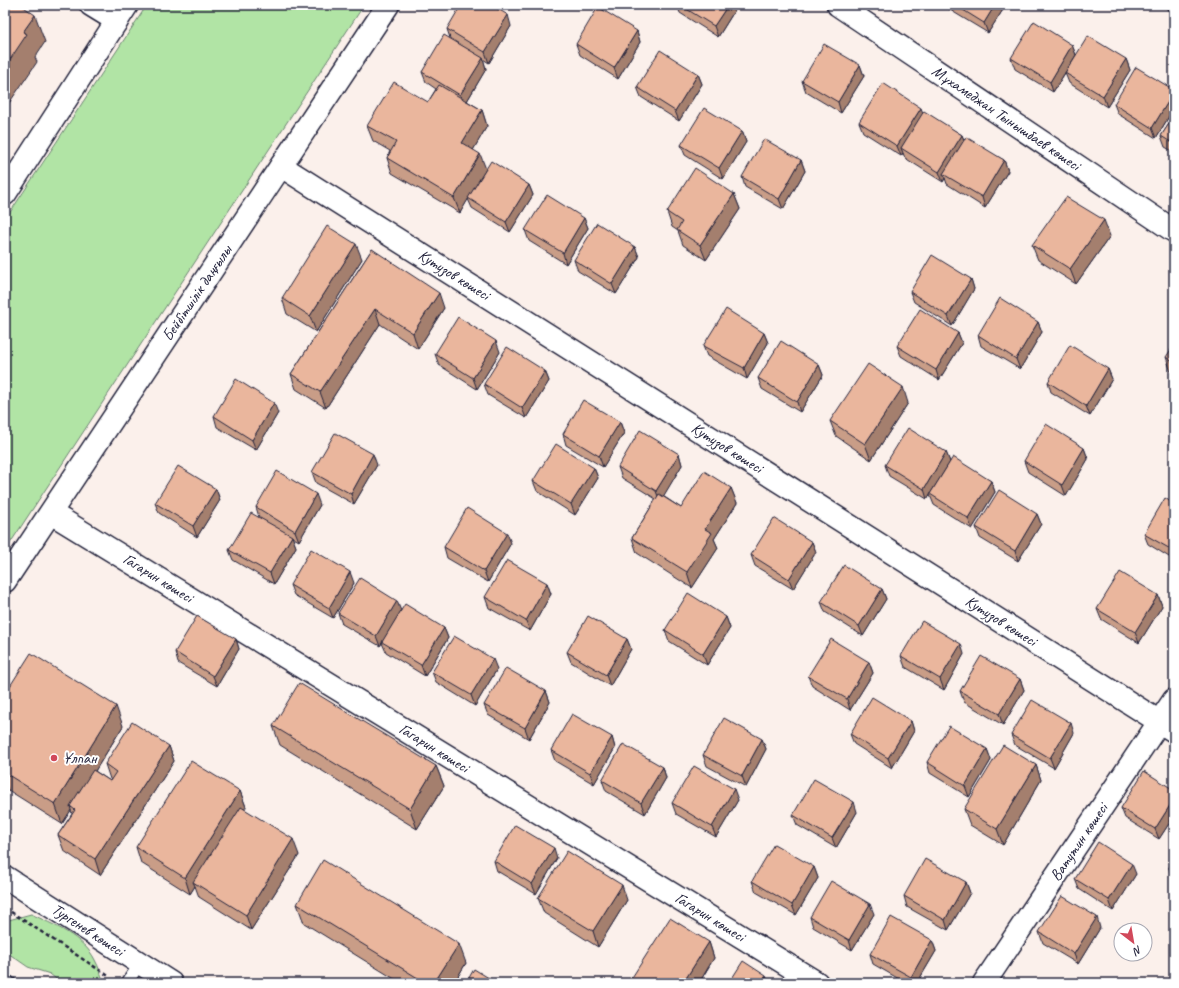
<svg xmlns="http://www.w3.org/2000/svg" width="1179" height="988" viewBox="0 0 1179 988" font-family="Caveat,sans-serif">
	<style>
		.green { fill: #b1e4a5; stroke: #6a8370 }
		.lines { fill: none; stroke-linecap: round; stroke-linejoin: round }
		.service-casing { stroke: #22223b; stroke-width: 14 }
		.minor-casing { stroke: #22223b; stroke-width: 25 }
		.tertiary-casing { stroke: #22223b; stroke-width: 25 }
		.secondary-casing { stroke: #22223b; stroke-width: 25 }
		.path { stroke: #22223b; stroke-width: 2.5; stroke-dasharray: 4 3; stroke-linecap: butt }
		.service { stroke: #fff; stroke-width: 11 }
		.minor { stroke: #fff; stroke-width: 22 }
		.tertiary { stroke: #fff; stroke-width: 22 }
		.secondary { stroke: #fff; stroke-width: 22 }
		.wall { fill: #c99d87; stroke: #22223b }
		.shaded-wall { fill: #a47f6e; stroke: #22223b }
		.building { fill: #eab69d; stroke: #22223b }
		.poi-dot { fill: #d1495b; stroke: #fff; stroke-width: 1.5 }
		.labels { text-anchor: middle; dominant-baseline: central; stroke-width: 4; stroke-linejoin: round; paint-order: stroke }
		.street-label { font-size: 16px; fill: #22223b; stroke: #fff }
		.poi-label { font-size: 16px; fill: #22223b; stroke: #fff; text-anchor: start }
	</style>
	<rect width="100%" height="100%" fill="#fbf0eb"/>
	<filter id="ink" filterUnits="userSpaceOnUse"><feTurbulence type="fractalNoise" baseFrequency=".025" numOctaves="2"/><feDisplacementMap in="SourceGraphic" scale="8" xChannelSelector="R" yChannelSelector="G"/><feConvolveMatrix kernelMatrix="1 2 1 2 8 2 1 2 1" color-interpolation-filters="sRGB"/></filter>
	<g filter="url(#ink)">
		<g class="green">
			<polygon points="147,5 364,5 5,551 5,220"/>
			<path d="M31 914C52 924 84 937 95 960 99 967 101 975 104 983H61L50 974 28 967 5 951V921Z"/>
		</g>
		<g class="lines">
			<g class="service-casing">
				<g id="service">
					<polyline points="5,980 10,983"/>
					<polyline points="127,983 140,963"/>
				</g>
			</g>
			<g class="minor-casing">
				<g id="minor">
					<polyline points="91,5 117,21"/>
					<polyline points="838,5 1174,231"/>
					<polyline points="281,166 1174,731"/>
					<polyline points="51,513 817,983"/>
					<polyline points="984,983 1174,700"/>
				</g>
			</g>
			<g class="tertiary-casing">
				<polyline id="tertiary" points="5,877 171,983"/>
			</g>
			<g class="secondary-casing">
				<g id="secondary">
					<polyline points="5,194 127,5"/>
					<polyline points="5,581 388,5"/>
				</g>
			</g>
			<polyline class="path" points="5,908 110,977"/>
			<use href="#service" class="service"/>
			<use href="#minor" class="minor"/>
			<use href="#tertiary" class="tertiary"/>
			<use href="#secondary" class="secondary"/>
		</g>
		<g class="wall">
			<polygon points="677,5 738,5 718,37 680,13"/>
			<polygon points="948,5 1006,5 988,33 950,10"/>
			<polygon points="1162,5 1174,5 1172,12"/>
			<polygon points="511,26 489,63 483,59 486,69 467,101 482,110 487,126 473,150 486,169 529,185 533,195 510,232 472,208 468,199 460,213 392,173 387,158 390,151 373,141 367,126 428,102 436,89 426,82 422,72 450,38 447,29"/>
			<polygon points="637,31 640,42 618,79 580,55 576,44"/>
			<polygon points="1072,45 1076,55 1126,59 1130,70 1107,107 1069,83 1065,73 1053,92 1015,69 1011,58"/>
			<polygon points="860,65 864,76 841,113 806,92 802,81"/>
			<polygon points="698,74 702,84 679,121 641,97 637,87"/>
			<polygon points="1174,90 1174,108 1156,138 1118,114 1114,104"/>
			<polygon points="923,112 962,135 964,140 1004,160 1008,171 985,208 947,184 945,178 943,182 905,158 903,153 901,156 863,132 859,122"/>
			<polygon points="1174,116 1174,152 1165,147 1161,136"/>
			<polygon points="742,131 746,142 723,179 685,155 681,145"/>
			<polygon points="801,160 805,171 783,209 745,187 742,177"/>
			<polygon points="734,194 740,209 706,260 683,245 678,231 672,227 667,212"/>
			<polygon points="584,218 588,228 566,264 529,241 525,230"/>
			<polygon points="1110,236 1076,284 1038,260 1032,245"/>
			<polygon points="635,247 639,257 616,294 578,271 574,260"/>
			<polygon points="372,249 444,308 418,349 380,324 326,408 296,389 291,374"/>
			<polygon points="362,259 316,332 287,314 282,298"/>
			<polygon points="971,279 974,289 952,326 914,302 910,292"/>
			<polygon points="1038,322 1042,332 1020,369 981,346 978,335"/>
			<polygon points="764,333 768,343 747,379 707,356 703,346"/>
			<polygon points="958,333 962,343 939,380 901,356 897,346"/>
			<polygon points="500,352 477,389 439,365 435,354"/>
			<polygon points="1166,357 1174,363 1174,374 1171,372"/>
			<polygon points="819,365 823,375 800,412 762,389 758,378"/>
			<polygon points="1108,369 1112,379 1090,416 1051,392 1048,382"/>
			<polygon points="545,371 549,381 526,418 488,395 484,384"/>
			<polygon points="908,403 871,460 836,436 830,421"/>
			<polygon points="278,413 256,450 217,427 214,416"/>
			<polygon points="620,422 624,433 603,467 566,445 563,434"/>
			<polygon points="1084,448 1088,459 1066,496 1028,472 1024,461"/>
			<polygon points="946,452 950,462 991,481 995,492 972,529 934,505 930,495 927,499 889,476 885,465"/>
			<polygon points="679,454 682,465 663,496 681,508 731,488 737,503 714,539 718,548 692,588 637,553 632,538 656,499 622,478 618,467"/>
			<polygon points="377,465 354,504 316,483 312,472"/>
			<polygon points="594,468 598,478 575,515 537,491 533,481"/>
			<polygon points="216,489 220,500 197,537 159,513 155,503"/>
			<polygon points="1174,504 1174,560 1148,544 1144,534"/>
			<polygon points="320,505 299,541 292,537 296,547 274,584 233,560 229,550 259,517 256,507"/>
			<polygon points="1037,514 1041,524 1018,561 980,538 976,527"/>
			<polygon points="812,542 816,552 793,589 755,566 751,555"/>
			<polygon points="511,543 488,582 447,558 444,547"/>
			<polygon points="354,583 333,618 294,595 290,585"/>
			<polygon points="547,583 551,594 530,631 489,608 485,597"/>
			<polygon points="882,589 886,599 863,636 825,612 821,602"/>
			<polygon points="1158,595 1162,606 1139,643 1101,619 1097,609"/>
			<polygon points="401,611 444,628 448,638 425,676 386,652 382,643 380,646 342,624 338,613"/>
			<polygon points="726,617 730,628 707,665 669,641 665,630"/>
			<polygon points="236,639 239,649 217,686 178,663 175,652"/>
			<polygon points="627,639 631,649 610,686 571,662 567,652"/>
			<polygon points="964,654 944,690 905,667 901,656"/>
			<polygon points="869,662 873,673 850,710 812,686 808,676"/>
			<polygon points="497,669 475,706 436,682 432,672"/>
			<polygon points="1020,679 1024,690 1003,725 964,702 960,691"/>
			<polygon points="546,691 550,702 529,739 488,715 484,705"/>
			<polygon points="5,694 123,726 95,771 110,781 111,780 110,779 105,764 169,746 174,761 100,875 64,851 58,835 72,814 71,810 62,824 8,790 5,795"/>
			<polygon points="911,721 914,731 892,768 854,744 850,734"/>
			<polygon points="273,726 436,766 444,786 417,829 280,745"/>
			<polygon points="1074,733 1054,768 1015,745 1011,735"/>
			<polygon points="612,737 615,748 594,784 555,761 551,750"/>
			<polygon points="762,739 766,749 746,787 707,766 703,755"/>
			<polygon points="987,749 991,760 969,797 930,773 927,762"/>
			<polygon points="1036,765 1041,780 1003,845 970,825 964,809"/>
			<polygon points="663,767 666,778 645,814 606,791 602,780"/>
			<polygon points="1174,790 1174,816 1159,839 1125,818 1121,808"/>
			<polygon points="240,791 246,807 244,809 299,855 251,930 199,897 195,886 190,894 141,863 136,847"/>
			<polygon points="738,800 716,837 676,814 672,803"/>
			<polygon points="857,812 836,848 797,825 793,815"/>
			<polygon points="557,858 536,894 497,871 494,861"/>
			<polygon points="1174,859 1174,879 1172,878 1169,868"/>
			<polygon points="814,867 818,878 796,915 756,892 752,881"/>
			<polygon points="1136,874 1113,911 1079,889 1075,879"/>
			<polygon points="966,882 970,893 948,930 907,907 904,896"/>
			<polygon points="538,898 627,900 598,947 544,913"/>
			<polygon points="297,904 466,963 454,983 401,983 304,923"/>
			<polygon points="874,914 852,950 813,927 810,917"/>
			<polygon points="1100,928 1078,964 1043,943 1039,932"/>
			<polygon points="932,940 936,951 917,983 906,983 873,964 870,954"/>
			<polygon points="709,942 714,958 699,983 632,983 631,979"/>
		</g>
		<g class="shaded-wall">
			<polygon points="728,5 738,5 718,37 714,26"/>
			<polygon points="995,5 1006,5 988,33 984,23"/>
			<polygon points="1170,5 1174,5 1174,9 1172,12"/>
			<polygon points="35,15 45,42 35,57 37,62 5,109 5,67 23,32"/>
			<polygon points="508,15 511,26 489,63 485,52"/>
			<polygon points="637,31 640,42 618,79 614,68"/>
			<polygon points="1072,45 1076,55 1053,92 1050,82"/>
			<polygon points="483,58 486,69 464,106 460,95"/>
			<polygon points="1126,59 1130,70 1107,107 1103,96"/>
			<polygon points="860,65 864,76 841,113 838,102"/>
			<polygon points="698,74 702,84 679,121 675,111"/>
			<polygon points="1174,92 1174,108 1156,138 1152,128"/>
			<polygon points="921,108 925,118 901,148 903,153 901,156 897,146"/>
			<polygon points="482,110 487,126 468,159 462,143"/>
			<polygon points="742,131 746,142 723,179 719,168"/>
			<polygon points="962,135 966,145 943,174 945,178 943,182 939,172"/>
			<polygon points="480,154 486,169 460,213 454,198"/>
			<polygon points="801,160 805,171 783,209 779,199"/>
			<polygon points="1004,160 1008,171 985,208 982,197"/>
			<polygon points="529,185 533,195 510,232 506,222"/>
			<polygon points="734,194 740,209 706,260 700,245"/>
			<polygon points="584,218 588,228 566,264 563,253"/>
			<polygon points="1104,220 1110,236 1076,284 1070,269"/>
			<polygon points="356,244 362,259 316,332 310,316"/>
			<polygon points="635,247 639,257 616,294 612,284"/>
			<polygon points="971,279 974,289 952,326 948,316"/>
			<polygon points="439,293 444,308 418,349 413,333"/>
			<polygon points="375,309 380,324 326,408 320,392"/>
			<polygon points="1038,322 1042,332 1020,369 1016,359"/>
			<polygon points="764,333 768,343 747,379 744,368"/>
			<polygon points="958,333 962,343 939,380 936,370"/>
			<polygon points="496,341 500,352 477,389 473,378"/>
			<polygon points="819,365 823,375 800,412 797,402"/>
			<polygon points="1108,369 1112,379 1090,416 1086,406"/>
			<polygon points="545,371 549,381 526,418 522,408"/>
			<polygon points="903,387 908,403 871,460 865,444"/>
			<polygon points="274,403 278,413 256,450 252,440"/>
			<polygon points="620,422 624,433 603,467 599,456"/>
			<polygon points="1084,448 1088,459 1066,496 1062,485"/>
			<polygon points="946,452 950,462 927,499 924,489"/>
			<polygon points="373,454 377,465 354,504 351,494"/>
			<polygon points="679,454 682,465 660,502 656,491"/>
			<polygon points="594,468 598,478 575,515 571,504"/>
			<polygon points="991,481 995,492 972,529 968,518"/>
			<polygon points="731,488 737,503 714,539 718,548 692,588 687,572 705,529"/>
			<polygon points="216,489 220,500 197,537 193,526"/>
			<polygon points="316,494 320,505 299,541 295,531"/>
			<polygon points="1037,514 1041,524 1018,561 1015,551"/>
			<polygon points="507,533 511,543 488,582 484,571"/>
			<polygon points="292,536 296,547 274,584 270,573"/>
			<polygon points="812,542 816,552 793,589 789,579"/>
			<polygon points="350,572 354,583 333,618 329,608"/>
			<polygon points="547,583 551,594 530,631 526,621"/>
			<polygon points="882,589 886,599 863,636 859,626"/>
			<polygon points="1158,595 1162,606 1139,643 1135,632"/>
			<polygon points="397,601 401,611 380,646 376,636"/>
			<polygon points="726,617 730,628 707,665 703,654"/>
			<polygon points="444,628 448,638 425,676 421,665"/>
			<polygon points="236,639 239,649 217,686 213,676"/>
			<polygon points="627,639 631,649 610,686 606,675"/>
			<polygon points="961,644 964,654 944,690 940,679"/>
			<polygon points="493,659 497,669 475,706 471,695"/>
			<polygon points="869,662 873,673 850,710 847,699"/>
			<polygon points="1020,679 1024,690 1003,725 999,714"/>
			<polygon points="546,691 550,702 529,739 525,728"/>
			<polygon points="116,706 123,726 72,808 70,806 71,810 62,824 55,804"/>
			<polygon points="911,721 914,731 892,768 888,758"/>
			<polygon points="1071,723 1074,733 1054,768 1050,758"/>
			<polygon points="612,737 615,748 594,784 590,773"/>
			<polygon points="762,739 766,749 746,787 742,776"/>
			<polygon points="169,746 174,761 100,875 95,859"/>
			<polygon points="987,749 991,760 969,797 965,786"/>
			<polygon points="1036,765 1041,780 1003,845 997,829"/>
			<polygon points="436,766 444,786 417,829 410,809"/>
			<polygon points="663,767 666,778 645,814 641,803"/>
			<polygon points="5,782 8,790 5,795"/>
			<polygon points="734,789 738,800 716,837 712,827"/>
			<polygon points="240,791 246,807 197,884 193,882 195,886 190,894 185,878"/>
			<polygon points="1174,799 1174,816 1159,839 1155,829"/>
			<polygon points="854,802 857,812 836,848 832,838"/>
			<polygon points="293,839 299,855 251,930 246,915"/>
			<polygon points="554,848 557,858 536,894 532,884"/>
			<polygon points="1132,864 1136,874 1113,911 1109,900"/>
			<polygon points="814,867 818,878 796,915 792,905"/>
			<polygon points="966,882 970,893 948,930 945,920"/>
			<polygon points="622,885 627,900 598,947 593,931"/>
			<polygon points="870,904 874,914 852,950 849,940"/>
			<polygon points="1097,917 1100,928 1078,964 1074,954"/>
			<polygon points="932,940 936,951 917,983 913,983 911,977"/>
			<polygon points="709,942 714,958 699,983 683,983"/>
			<polygon points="459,944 466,963 454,983 434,983"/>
			<polygon points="766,976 769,983 762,983"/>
			<polygon points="659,979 660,983 656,983"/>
		</g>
		<g class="building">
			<polygon points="5,5 21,5 35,15 23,32 27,34 5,67"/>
			<polygon points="461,5 491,5 508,15 485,52 447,29"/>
			<polygon points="680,5 728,5 714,26"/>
			<polygon points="955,5 995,5 984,23"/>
			<polygon points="598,7 637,31 614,68 576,44"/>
			<polygon points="1034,21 1072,45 1050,82 1011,58"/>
			<polygon points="444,35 483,58 460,95 422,72"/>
			<polygon points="1088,36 1126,59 1103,96 1065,73"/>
			<polygon points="824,44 860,65 838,102 802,81"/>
			<polygon points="660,50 698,74 675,111 637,87"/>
			<polygon points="1136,67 1174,90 1174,92 1152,128 1114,104"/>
			<polygon points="394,82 428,102 439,85 482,110 462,143 480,154 454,198 387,158 396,142 367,126"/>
			<polygon points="883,83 921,108 897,146 859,122"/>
			<polygon points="704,108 742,131 719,168 681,145"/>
			<polygon points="924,111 962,135 939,172 901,148"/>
			<polygon points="1174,116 1174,144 1161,136"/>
			<polygon points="966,137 1004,160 982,197 943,174"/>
			<polygon points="764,139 801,160 779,199 742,177"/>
			<polygon points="491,161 529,185 506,222 468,198"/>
			<polygon points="695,168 734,194 700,245 677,230 682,222 667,212"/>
			<polygon points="547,195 584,218 563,253 525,230"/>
			<polygon points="1066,197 1104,220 1070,269 1032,245"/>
			<polygon points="597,223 635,247 612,284 574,260"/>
			<polygon points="327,226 356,244 310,316 282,298"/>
			<polygon points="372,249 439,293 413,333 375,309 320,392 291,374"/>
			<polygon points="932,255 971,279 948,316 910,292"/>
			<polygon points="1000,298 1038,322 1016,359 978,335"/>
			<polygon points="726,309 764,333 744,368 703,346"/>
			<polygon points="920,309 958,333 936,370 897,346"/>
			<polygon points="458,317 496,341 473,378 435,354"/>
			<polygon points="781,341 819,365 797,402 758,378"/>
			<polygon points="1070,345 1108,369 1086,406 1048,382"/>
			<polygon points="1174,345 1174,363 1166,357"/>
			<polygon points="507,347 545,371 522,408 484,384"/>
			<polygon points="868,364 903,387 865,444 830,421"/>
			<polygon points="236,379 274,403 252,440 214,416"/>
			<polygon points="583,400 620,422 599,456 563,434"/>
			<polygon points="1046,424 1084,448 1062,485 1024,461"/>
			<polygon points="908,428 946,452 924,489 885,465"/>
			<polygon points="640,430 679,454 656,491 618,467"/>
			<polygon points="335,433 373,454 351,494 312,472"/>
			<polygon points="556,444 594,468 571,504 533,481"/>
			<polygon points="953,457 991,481 968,518 930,494"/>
			<polygon points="178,466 216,489 193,526 155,503"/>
			<polygon points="277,471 316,494 295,531 256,507"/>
			<polygon points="704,471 731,488 705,529 712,533 687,572 632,538 659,494 681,508"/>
			<polygon points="999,490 1037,514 1015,551 976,527"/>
			<polygon points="1165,498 1174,504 1174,551 1144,534"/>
			<polygon points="467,508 507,533 484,571 444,547"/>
			<polygon points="251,513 292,536 270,573 229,550"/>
			<polygon points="774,518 812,542 789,579 751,555"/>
			<polygon points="311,549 350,572 329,608 290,585"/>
			<polygon points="507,560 547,583 526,621 485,597"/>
			<polygon points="844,565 882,589 859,626 821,602"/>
			<polygon points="1120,572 1158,595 1135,632 1097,609"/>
			<polygon points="360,578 397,601 376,636 338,613"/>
			<polygon points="688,593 726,617 703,654 665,630"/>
			<polygon points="405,604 444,628 421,665 382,642"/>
			<polygon points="197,616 236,639 213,676 175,652"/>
			<polygon points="588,616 627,639 606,675 567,652"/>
			<polygon points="922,621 961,644 940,679 901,656"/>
			<polygon points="454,636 493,659 471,695 432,672"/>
			<polygon points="831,639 869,662 847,699 808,676"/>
			<polygon points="31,653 116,706 55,804 5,773 5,694"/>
			<polygon points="981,656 1020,679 999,714 960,691"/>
			<polygon points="506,668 546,691 525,728 484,705"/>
			<polygon points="299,683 436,766 410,809 273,726"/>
			<polygon points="872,697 911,721 888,758 850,734"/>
			<polygon points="1032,700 1071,723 1050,758 1011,735"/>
			<polygon points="572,714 612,737 590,773 551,750"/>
			<polygon points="724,718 762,739 742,776 703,755"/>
			<polygon points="132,722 169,746 95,859 58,835 75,810 70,806 93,770 110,781 116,772 105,764"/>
			<polygon points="949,726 987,749 965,786 927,762"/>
			<polygon points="623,744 663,767 641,803 602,780"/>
			<polygon points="1003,745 1036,765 997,829 964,809"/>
			<polygon points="191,761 240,791 185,878 136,847"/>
			<polygon points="694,766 734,789 712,827 672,803"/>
			<polygon points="1144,771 1174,790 1174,799 1155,829 1121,808"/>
			<polygon points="814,779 854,802 832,838 793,815"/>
			<polygon points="241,807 293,839 246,915 193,882"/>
			<polygon points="515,825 554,848 532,884 494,861"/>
			<polygon points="1098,842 1132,864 1109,900 1075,879"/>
			<polygon points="774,844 814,867 792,905 752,881"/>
			<polygon points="567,851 622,885 593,931 538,898"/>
			<polygon points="925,859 966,882 945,920 904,896"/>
			<polygon points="1174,859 1174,871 1169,868"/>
			<polygon points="323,860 459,944 434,983 426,983 297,904"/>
			<polygon points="831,881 870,904 849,940 810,917"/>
			<polygon points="1062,896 1097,917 1074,954 1039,932"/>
			<polygon points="891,917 932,940 911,977 870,954"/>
			<polygon points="670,918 709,942 683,983 665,983 659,979 656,983 637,983 631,979"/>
			<polygon points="743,961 766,976 762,983 729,983"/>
			<polygon points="474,969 497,983 466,983"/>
		</g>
	</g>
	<circle class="poi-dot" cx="54" cy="758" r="4"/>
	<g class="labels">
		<g class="street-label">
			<text transform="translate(1006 118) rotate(34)">Мұхамеджан Тынышбаев көшесі</text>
			<text transform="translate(454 275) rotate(32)">Кутузов көшесі</text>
			<text transform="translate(197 293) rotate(-56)">Бейбітшілік даңғылы</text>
			<text transform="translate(727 448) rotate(32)">Кутузов көшесі</text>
			<text transform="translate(158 578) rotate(32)">Гагарин көшесі</text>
			<text transform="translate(1001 621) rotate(32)">Кутузов көшесі</text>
			<text transform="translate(434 748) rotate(32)">Гагарин көшесі</text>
			<text transform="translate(1079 842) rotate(-56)">Ватутин көшесі</text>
			<text transform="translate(710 917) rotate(32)">Гагарин көшесі</text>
			<text transform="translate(88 930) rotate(33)">Тургенев көшесі</text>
		</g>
		<g class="poi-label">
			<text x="62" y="758">Ұлпан</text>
		</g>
	</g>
	<rect width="1179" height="988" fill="none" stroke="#fff" stroke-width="20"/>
	<rect x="10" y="10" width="1159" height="968" fill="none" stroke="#22223b" stroke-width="1.5" filter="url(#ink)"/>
	<g transform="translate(1133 942) rotate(149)"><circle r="19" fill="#ffffff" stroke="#a7a7b1"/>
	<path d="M0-3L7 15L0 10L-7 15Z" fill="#d1495b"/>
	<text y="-6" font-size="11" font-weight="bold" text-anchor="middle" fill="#22223b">N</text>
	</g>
</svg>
